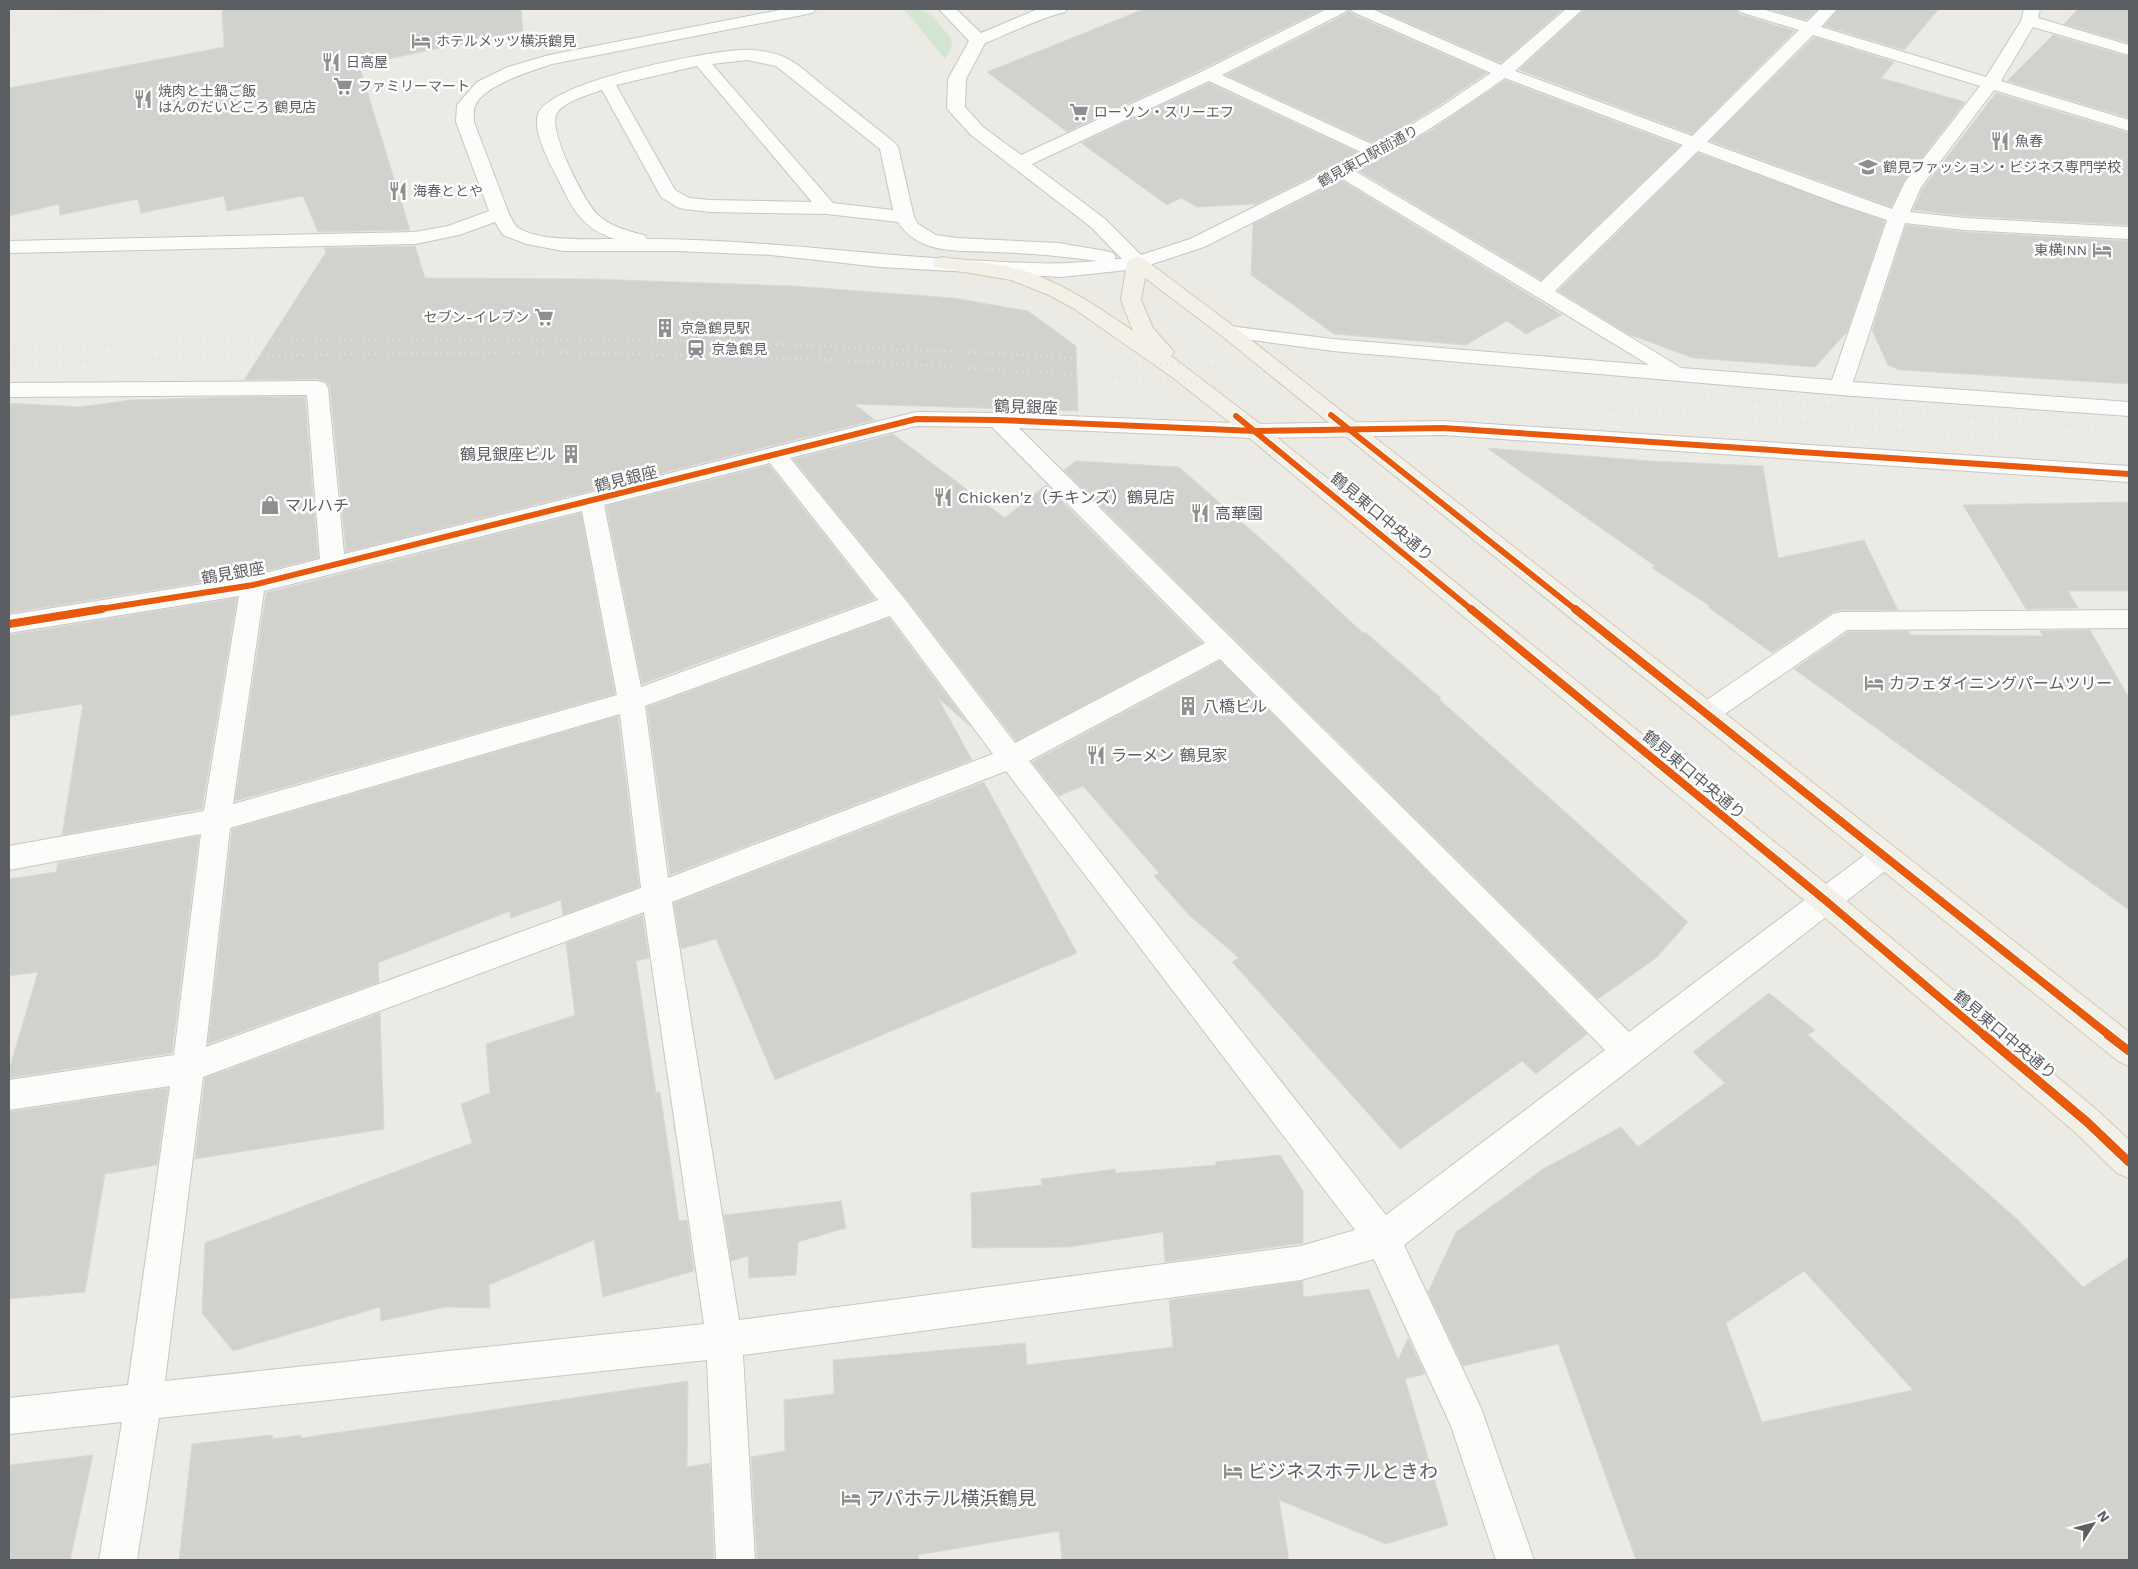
<svg xmlns="http://www.w3.org/2000/svg" width="2138" height="1569" viewBox="0 0 2138 1569" font-family="'Work Sans','Noto Sans JP',sans-serif">
	<style>
		.green { fill: #d4e6d2 }
		.building { fill: #d1d1ce; stroke: #dad9d4; fill-rule: evenodd }
		.lines { fill: none; stroke-linecap: round; stroke-linejoin: round }
		.minor-casing { stroke: #c6c6c6; stroke-width: 2 }
		.major-casing { stroke: #d1cbb5; stroke-width: 2 }
		.minor { fill: #fcfcfb; fill-rule: evenodd }
		.major { fill: #f2f0e7; fill-rule: evenodd }
		.rail-far1 { stroke: #e2e2e2; stroke-width: 2.5; stroke-dasharray: 0.5 4; stroke-linecap: butt }
		.rail { stroke: #e2e2e2; stroke-width: 3; stroke-dasharray: 1 5; stroke-linecap: butt }
		.cycleway-far2-casing { stroke: #fff; stroke-width: 9 }
		.cycleway-far1-casing { stroke: #fff; stroke-width: 11 }
		.cycleway-casing { stroke: #fff; stroke-width: 12 }
		.cycleway-far2 { stroke: #e8590c; stroke-width: 6 }
		.cycleway-far1 { stroke: #e8590c; stroke-width: 8 }
		.cycleway { stroke: #e8590c; stroke-width: 9 }
		.labels { text-anchor: middle; dominant-baseline: central; stroke-width: 5; stroke-linejoin: round; paint-order: stroke }
		.far-poi-label { font-size: 14px; fill: #5b5e63; stroke: #fff; text-anchor: start }
		.far-street-label { font-size: 14px; fill: #5b5e63; stroke: #fff }
		.street-label { font-size: 16px; fill: #5b5e63; stroke: #fff }
		.poi-label { font-size: 16px; fill: #5b5e63; stroke: #fff; text-anchor: start }
		.near-poi-label { font-size: 19px; fill: #5b5e63; stroke: #fff; text-anchor: start }
	</style>
	<rect width="100%" height="100%" fill="#ebeae5"/>
	<polygon class="green" points="904,9 919,9 933,17 951,38 952,46 945,59"/>
	<g class="building">
		<polygon points="222,9 521,9 523,31 359,65 410,230 318,232 303,196 227,211 224,196 141,213 138,199 60,215 59,204 9,216 9,88 224,47"/>
		<polygon points="1144,9 1323,9 1202,69 1067,132 987,72"/>
		<polygon points="1349,9 1352,14 1487,73 1438,106 1376,144 1226,75 1346,14"/>
		<polygon points="1376,9 1563,9 1501,63"/>
		<polygon points="1585,9 1736,9 1739,14 1795,31 1692,134 1519,70"/>
		<polygon points="1768,9 1818,9 1806,20"/>
		<polygon points="1839,9 1939,9 1904,50 1824,26"/>
		<polygon points="2078,9 2129,9 2129,43 2064,24"/>
		<polygon points="2053,35 2129,57 2129,118 2007,81"/>
		<polygon points="1814,37 1894,62 1881,78 1965,102 1904,181 1891,207 1710,141"/>
		<polygon points="1505,80 1680,146 1541,280 1359,171 1433,129"/>
		<polygon points="1209,83 1359,153 1254,205 1254,204 1197,207 1181,198 1167,205 1081,143"/>
		<polygon points="1996,93 2129,133 2129,225 1965,216 1913,210 1923,188"/>
		<polygon points="1698,153 1885,221 1847,332 1815,367 1693,358 1628,334 1558,291"/>
		<polygon points="1341,180 1562,315 1526,334 1507,321 1466,345 1334,334 1251,275 1253,224"/>
		<polygon points="1906,225 1965,232 2129,241 2129,384 1900,370 1888,365 1872,330"/>
		<polygon points="415,246 425,278 592,279 793,286 953,298 1028,311 1076,346 1078,411 854,404 875,420 346,552 330,387 325,381 317,379 244,380 326,252 324,248"/>
		<polygon points="233,397 305,397 318,558 253,574 9,613 9,403 80,407 130,400"/>
		<polygon points="893,434 1005,518 1046,485 1202,643 1016,741 905,597 793,459"/>
		<polygon points="1487,448 1649,461 1763,466 1778,558 1864,540 1898,610 1842,610 1833,612 1772,653 1708,607 1710,606 1652,568 1655,566"/>
		<polygon points="1076,461 1179,467 1277,553 1363,633 1365,632 1441,698 1439,699 1688,922 1656,958 1598,999 1064,470"/>
		<polygon points="769,465 875,599 642,684 606,506"/>
		<polygon points="2129,502 2129,591 2068,591 2078,608 2026,609 1963,505"/>
		<polygon points="581,513 615,694 235,801 266,593"/>
		<polygon points="237,598 202,809 62,835 83,704 9,716 9,635"/>
		<polygon points="889,618 970,726 938,698 972,760 670,875 647,707"/>
		<polygon points="2090,630 2129,698 2129,910 1794,669 1848,632 1908,631 1910,635 2043,636 2040,631"/>
		<polygon points="1220,661 1587,1034 1536,1074 1522,1061 1400,1149 1232,962 1239,958 1189,915 1154,876 1159,873 1083,786 1059,796 1032,762"/>
		<polygon points="618,716 639,887 563,915 561,900 511,918 510,911 378,963 379,982 208,1044 232,829"/>
		<polygon points="984,782 1077,953 775,1080 716,939 681,949 674,903"/>
		<polygon points="199,836 172,1053 9,1078 9,1070 38,972 9,976 9,879 56,872 58,863"/>
		<polygon points="642,915 649,958 636,961 656,1093 660,1092 679,1221 687,1220 694,1271 603,1297 594,1240 489,1285 490,1308 446,1307 381,1321 380,1307 233,1351 202,1313 205,1243 472,1143 461,1104 490,1093 486,1044 575,1015 566,943"/>
		<path d="M1769 993 1815 1030 1808 1035 2017 1219 2083 1287 2129 1257V1560H1636L1558 1344 1463 1366 1428 1292 1456 1232 1543 1169 1621 1127 1638 1147 1725 1083 1693 1052ZM1804 1271 1913 1390 1762 1422 1726 1323Z"/>
		<polygon points="380,1013 384,1129 195,1159 205,1078"/>
		<polygon points="168,1088 157,1165 105,1174 85,1292 9,1299 9,1112"/>
		<polygon points="1280,1155 1303,1191 1303,1243 1165,1262 1163,1232 1069,1247 972,1248 971,1193 1042,1185 1041,1179 1115,1169 1116,1173 1216,1165 1215,1162"/>
		<polygon points="841,1201 846,1228 798,1242 796,1275 749,1278 748,1256 731,1261 724,1215"/>
		<polygon points="1303,1281 1303,1297 1369,1289 1398,1360 1408,1338 1425,1374 1405,1379 1448,1525 1386,1544 1279,1500 1289,1560 1062,1560 1059,1531 918,1555 919,1560 757,1560 751,1457 785,1451 784,1400 834,1394 833,1360 1025,1343 1027,1365 1173,1347 1169,1300"/>
		<polygon points="688,1381 687,1467 710,1463 714,1560 179,1560 192,1444 272,1435 273,1439 301,1435 301,1438"/>
		<polygon points="93,1455 70,1560 9,1560 9,1465"/>
	</g>
	<g class="lines">
		<g class="minor-casing">
			<g id="minor">
				<path d="M785 9H816L814 12 808 14 552 64C532 71 483 85 475 106 473 110 474 118 474 122L509 214C511 218 514 224 517 227 537 242 590 239 615 239 583 229 573 210 559 181 551 165 532 132 538 114 551 81 704 52 740 50 754 49 775 52 788 59 800 65 811 76 821 84 846 104 871 124 895 143L898 147 914 217 918 224 936 235 957 238 1058 243 1106 251 1113 253 1116 257 1114 259H1122L1091 227 971 135 950 112 947 108 948 79 969 41 939 9H956L981 33 1038 9H1067L1065 12C1037 19 1011 33 985 43L966 79 965 107 983 127 1021 155 1203 71 1327 9H1347L1345 12 1222 75 1376 146 1439 108 1491 73 1353 12 1351 9H1372L1501 65 1566 9H1583L1515 71 1692 136 1799 30 1740 12 1738 9H1762L1807 22 1820 9H1837L1821 27 1986 77 2021 21 2024 9H2040L2038 18 2129 45V55L2033 27 2001 81 2129 120V131L1994 90 1921 187 1910 212 1965 218 2129 227V239L1965 230 1905 223 1853 382 2129 402V416L1840 395 1333 351 1222 336 1219 332 1222 328 1229 326 1333 339 1649 365 1341 178 1204 247 1137 269 1061 277 880 267 771 255 677 251H563L527 244 503 235 495 222 459 235 415 244 9 253V241L415 232 448 226 489 211 456 122 457 105 477 82 508 67 549 55ZM1813 35 1980 86 1905 182 1892 209 1707 142ZM747 60 776 66 880 149 893 210 833 203 712 64ZM697 66 812 202 710 200 689 198 675 190 616 85ZM1505 78 1683 145 1541 282 1355 171C1408 145 1456 112 1505 78ZM1209 81 1363 153 1190 239 1141 255 1105 219 1032 164ZM602 90 659 193 661 197 677 207 684 209 710 212 827 214 898 222C904 232 913 239 924 244 942 252 973 251 993 252 1028 253 1062 256 1097 261 1052 266 1009 262 964 260 858 254 753 239 647 239L644 235C628 231 611 227 598 215 585 203 549 133 556 115 560 103 590 94 602 90ZM1698 151 1839 204 1887 220 1832 380 1681 368 1555 291Z"/>
				<path d="M317 381 325 383 328 388 344 554 916 412 998 413 1255 424 1443 421 2129 466V482L1443 435 1255 438 1019 428 1629 1032 1874 848 1884 844 1894 848 1898 856 1894 864 1404 1245 1481 1408 1534 1560H1496L1451 1426 1374 1259 1301 1280 743 1355 755 1560H716L707 1360 159 1418 137 1560H99L122 1422 9 1434V1398L128 1385 170 1086 9 1110V1080L174 1055 201 834 9 870V846L204 811 239 596 9 633V615L253 576 320 559 307 395 9 397V383ZM916 426 992 427 1205 643 1015 743 904 598 790 458ZM770 463 878 600 641 687 604 505ZM582 511 617 695 233 804 264 591ZM890 616 993 754 668 878 645 706ZM1220 659 1605 1050 1386 1215 1029 761ZM620 714 641 888 206 1047 230 828ZM1006 771 1355 1230 1301 1246 739 1320 672 902ZM644 912 704 1324 165 1381 203 1077Z"/>
				<polygon points="2129,610 2129,628 1847,630 1716,720 1707,723 1698,720 1694,713 1698,706 1833,614 1842,612"/>
			</g>
		</g>
		<g class="major-casing">
			<path id="major" d="M942 257C968 261 996 263 1022 270 1063 283 1098 307 1133 331L1121 300 1127 263 1130 259 1137 257 1144 259 1236 328 2129 1032V1066L2118 1061 1222 336 1145 278 1141 300 1153 328 1174 352 1171 356 1263 426 1836 892 2098 1111 2129 1140V1178L2117 1173 2076 1133 1816 910 1247 436 1172 377 1073 308 1049 295 1011 280 935 267 932 263 935 259Z"/>
		</g>
		<use href="#minor" class="minor"/>
		<use href="#major" class="major"/>
		<polyline class="rail-far1" points="9,26 101,9"/>
		<g class="rail">
			<polyline points="9,351 218,340 700,341 1009,354 1755,401 2129,430"/>
			<polyline points="9,365 218,356 553,352 844,360 1750,418 2129,449"/>
		</g>
		<g class="cycleway-far2-casing">
			<g id="cycleway-far2">
				<polyline points="1331,415 1576,610"/>
				<polyline points="1236,416 1472,610"/>
				<polyline points="94,610 253,585 916,419 998,420 1255,431 1443,428 2129,474"/>
			</g>
		</g>
		<g class="cycleway-far1-casing">
			<g id="cycleway-far1">
				<polyline points="1471,609 1826,901 1985,1036"/>
				<polyline points="1575,609 2110,1036"/>
				<polyline points="9,624 102,609"/>
			</g>
		</g>
		<g class="cycleway-casing">
			<g id="cycleway">
				<polyline points="1984,1035 2087,1122 2129,1162"/>
				<polyline points="2108,1035 2129,1051"/>
			</g>
		</g>
		<use href="#cycleway-far2" class="cycleway-far2"/>
		<use href="#cycleway-far1" class="cycleway-far1"/>
		<use href="#cycleway" class="cycleway"/>
	</g>
	<defs>
		<g id="hotel-bare" transform="scale(1.5)"><path d="M-6-4.5h1.5V1H6V5H4.5V3h-9V5H-6ZM-4 0a1.8 1.8 0 1 1 3.6 0ZM.5 0V-2.5h3Q6-2.5 6 0Z" fill="#8d8f90" stroke="#fff" stroke-width="2.5" paint-order="stroke"/></g>
		<g id="restaurant-bare" transform="scale(1.5)"><path d="M-5-6h1v4h1v-4h1v4h1v-4h1v5L-1.5 .5V6h-2V.5L-5-1ZM5-6V6H3V1.5H1.5Q1.5-4 5-6Z" fill="#8d8f90" stroke="#fff" stroke-width="2.5" paint-order="stroke"/></g>
		<g id="supermarket-bare" transform="scale(1.5)"><path d="M-6-5.5h2.5l.6 2H6L4.5 2H-2.5L-4.4-4H-6ZM-1.5 3.2a1.3 1.3 0 1 0 .1 0ZM3 3.2a1.3 1.3 0 1 0 .1 0Z" fill="#8d8f90" stroke="#fff" stroke-width="2.5" paint-order="stroke"/></g>
		<g id="university-bare" transform="scale(1.5)"><path d="M0-5L7-2L0 1L-7-2ZM-4 1L0 2.5L4 1V4Q0 6-4 4Z" fill="#8d8f90" stroke="#fff" stroke-width="2.5" paint-order="stroke"/></g>
		<g id="building-bare" transform="scale(1.5)"><path d="M-4-6H4V6H1V3H-1V6H-4ZM-2.5-4.3h1.7v1.8h-1.7ZM.8-4.3h1.7v1.8H.8ZM-2.5-1h1.7V.8h-1.7ZM.8-1h1.7V.8H.8Z" fill="#8d8f90" stroke="#fff" stroke-width="2.5" paint-order="stroke"/></g>
		<g id="station-bare" transform="scale(1.5)"><path d="M-3-6H3Q5-6 5-4V2Q5 4 3 4L4.5 6H3L1.5 4h-3L-3 6H-4.5L-3 4Q-5 4-5 2V-4Q-5-6-3-6ZM-3.5-4v3h7v-3ZM-3.5 1v1.5H-2V1ZM2 1v1.5H3.5V1Z" fill="#8d8f90" stroke="#fff" stroke-width="2.5" paint-order="stroke"/></g>
		<g id="shop-bare" transform="scale(1.5)"><path d="M-5-2.5h2.3a2.7 3.5 0 0 1 5.4 0H5L5.5 6h-11ZM-1.5-2.5h3a1.5 2.3 0 0 0-3 0Z" fill="#8d8f90" stroke="#fff" stroke-width="2.5" paint-order="stroke"/></g>
	</defs>
	<g fill-rule="evenodd">
		<use href="#hotel-bare" x="421" y="41"/>
		<use href="#restaurant-bare" x="331" y="62"/>
		<use href="#supermarket-bare" x="343" y="86"/>
		<use href="#restaurant-bare" x="143" y="99"/>
		<use href="#supermarket-bare" x="1079" y="112"/>
		<use href="#restaurant-bare" x="2000" y="141"/>
		<use href="#university-bare" x="1868" y="167"/>
		<use href="#restaurant-bare" x="398" y="191"/>
		<use href="#hotel-bare" x="2102" y="250"/>
		<use href="#supermarket-bare" x="544" y="317"/>
		<use href="#building-bare" x="665" y="328"/>
		<use href="#station-bare" x="696" y="349"/>
		<use href="#building-bare" x="571" y="454"/>
		<use href="#restaurant-bare" x="943" y="497"/>
		<use href="#shop-bare" x="270" y="505"/>
		<use href="#restaurant-bare" x="1200" y="513"/>
		<use href="#hotel-bare" x="1874" y="683"/>
		<use href="#building-bare" x="1188" y="706"/>
		<use href="#restaurant-bare" x="1096" y="755"/>
		<use href="#hotel-bare" x="1233" y="1471"/>
		<use href="#hotel-bare" x="851" y="1498"/>
	</g>
	<g class="labels">
		<g class="far-poi-label">
			<text x="436" y="41">ホテルメッツ横浜鶴見</text>
			<text x="346" y="62">日高屋</text>
			<text x="358" y="86">ファミリーマート</text>
			<text x="158" y="91">焼肉と土鍋ご飯<tspan x="158" dy="16">はんのだいどころ 鶴見店</tspan></text>
			<text x="1094" y="112">ローソン・スリーエフ</text>
			<text x="2015" y="141">魚春</text>
			<text x="1883" y="167">鶴見ファッション・ビジネス専門学校</text>
			<text x="413" y="191">海春ととや</text>
			<text x="2087" y="250" text-anchor="end">東横INN</text>
			<text x="529" y="317" text-anchor="end">セブン-イレブン</text>
			<text x="680" y="328">京急鶴見駅</text>
			<text x="711" y="349">京急鶴見</text>
		</g>
		<g class="far-street-label">
			<text transform="translate(1368 156) rotate(-29)">鶴見東口駅前通り</text>
		</g>
		<g class="street-label">
			<text transform="translate(1026 407) rotate(2)">鶴見銀座</text>
			<text transform="translate(626 479) rotate(-14)">鶴見銀座</text>
			<text transform="translate(1382 517) rotate(40)">鶴見東口中央通り</text>
			<text transform="translate(233 573) rotate(-10)">鶴見銀座</text>
			<text transform="translate(1694 775) rotate(40)">鶴見東口中央通り</text>
			<text transform="translate(2005 1035) rotate(40)">鶴見東口中央通り</text>
		</g>
		<g class="poi-label">
			<text x="556" y="454" text-anchor="end">鶴見銀座ビル</text>
			<text x="958" y="497">Chicken'z（チキンズ）鶴見店</text>
			<text x="285" y="505">マルハチ</text>
			<text x="1215" y="513">高華園</text>
			<text x="1889" y="683">カフェダイニングパームツリー</text>
			<text x="1203" y="706">八橋ビル</text>
			<text x="1111" y="755">ラーメン 鶴見家</text>
		</g>
		<g class="near-poi-label">
			<text x="1248" y="1471">ビジネスホテルときわ</text>
			<text x="866" y="1498">アパホテル横浜鶴見</text>
		</g>
	</g>
	<rect width="2138" height="1569" fill="none" stroke="#5b5e63" stroke-width="20"/>
	<g transform="translate(2093 1524) rotate(54)" stroke="#ffffff" stroke-width="4" paint-order="stroke">
	<path d="M0-4L9 19L0 12L-9 19Z" fill="#5b5e63"/>
	<text y="-8" font-size="14" font-weight="bold" text-anchor="middle" fill="#5b5e63">N</text>
	</g>
</svg>
